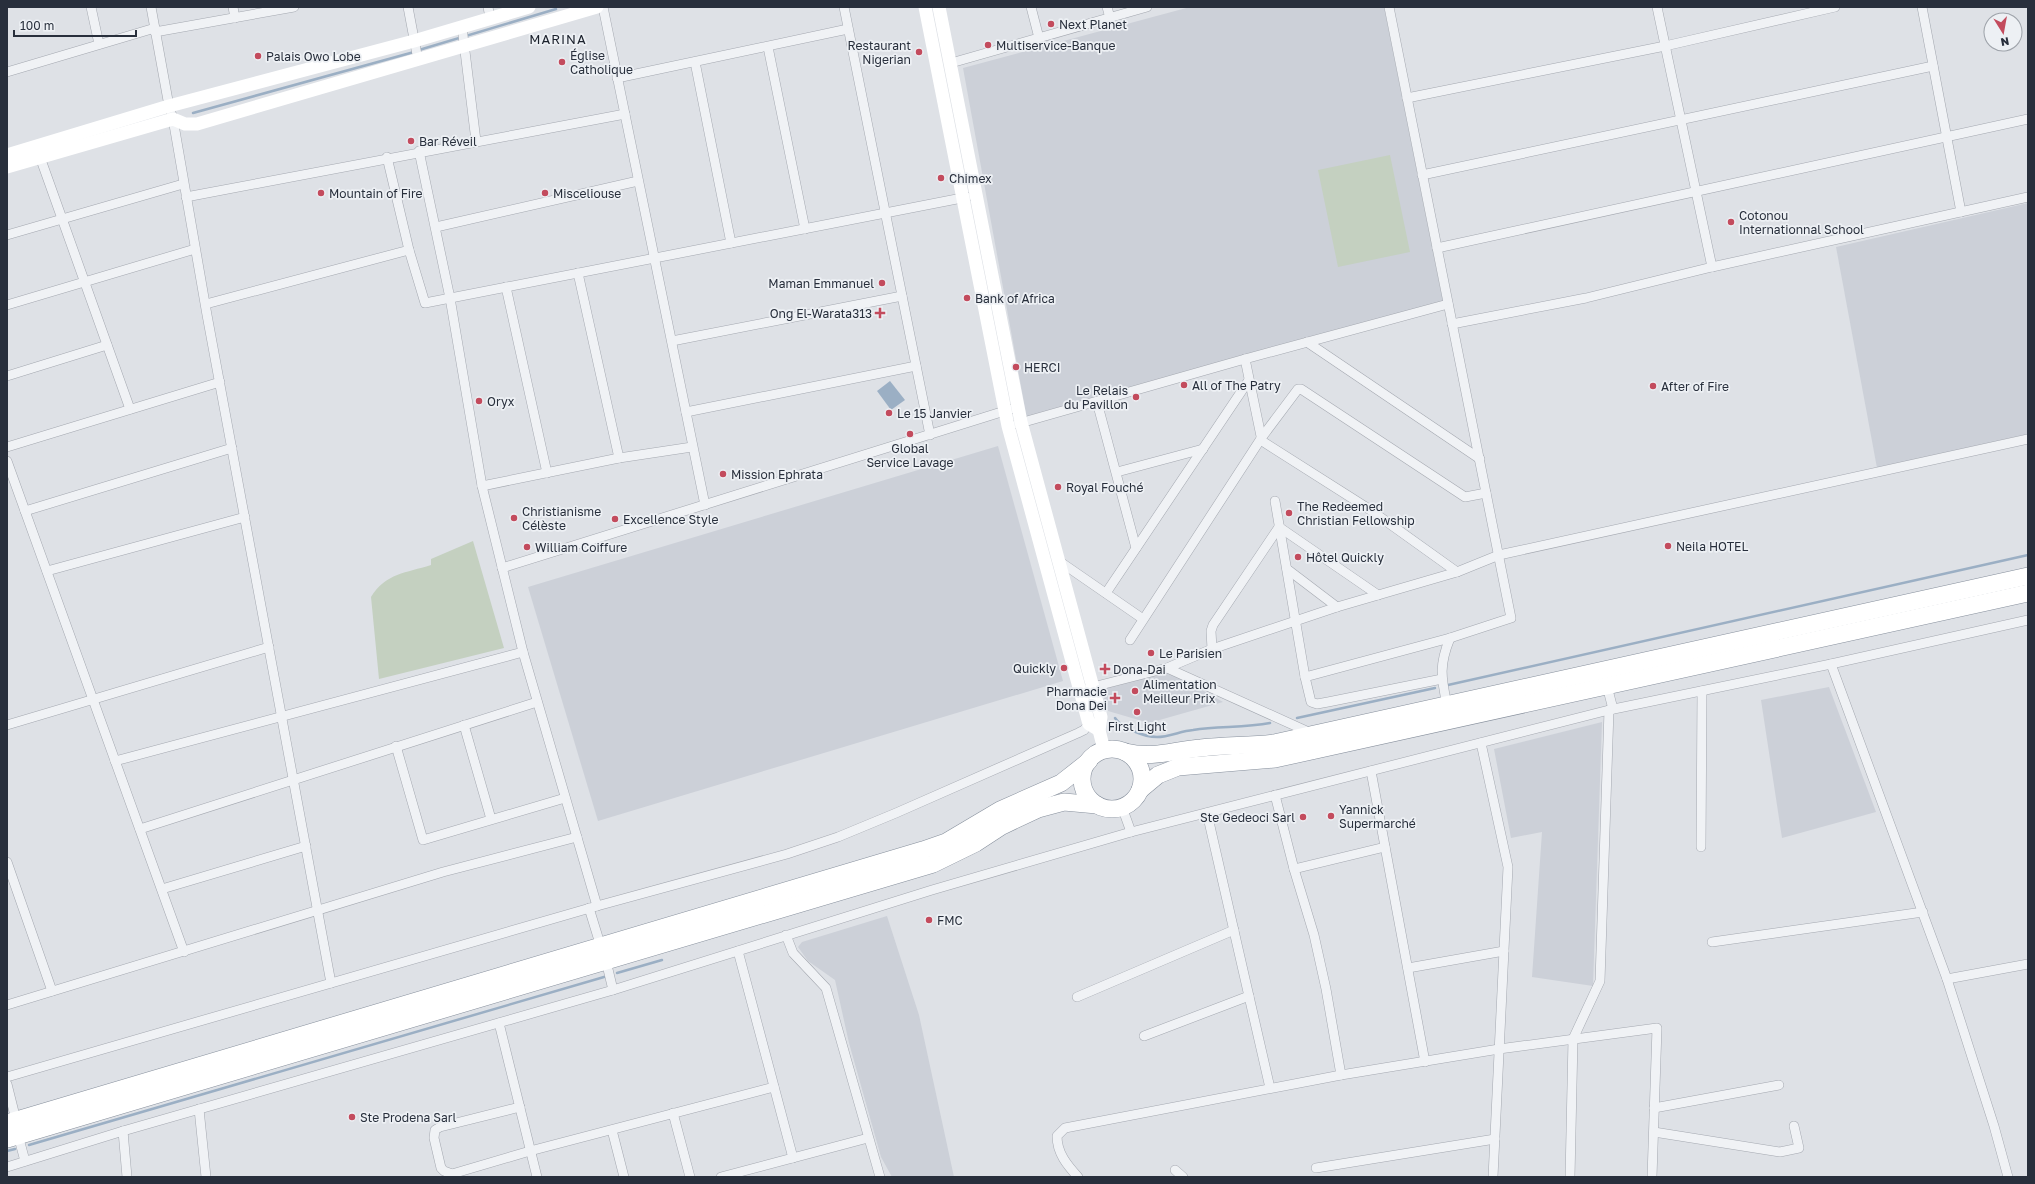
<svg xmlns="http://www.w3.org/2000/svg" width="2035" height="1184" viewBox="0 0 2035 1184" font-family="'Golos Text',sans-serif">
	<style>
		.built { fill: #ccd0d8 }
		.green { fill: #c4d0c0 }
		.water { fill: #9bafc4 }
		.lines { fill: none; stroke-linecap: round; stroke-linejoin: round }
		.stream { stroke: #9bafc4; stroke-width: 2.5 }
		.street-casing { stroke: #a4a8b0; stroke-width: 10 }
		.highway-casing { stroke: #868f9c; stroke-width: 18 }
		.street { stroke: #f0f2f5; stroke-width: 9 }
		.secondary { stroke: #fff; stroke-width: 13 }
		.highway { stroke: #fff; stroke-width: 17 }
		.poi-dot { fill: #c34b5d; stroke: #edf0f4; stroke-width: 1.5 }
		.labels { text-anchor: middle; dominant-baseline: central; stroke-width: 3.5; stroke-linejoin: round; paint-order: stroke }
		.poi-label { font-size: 12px; fill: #282f3c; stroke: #edf0f4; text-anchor: start }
		.neighbourhood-label { font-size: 13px; letter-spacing: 1px; fill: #1b212c; stroke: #edf0f4 }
	</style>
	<rect width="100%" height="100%" fill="#dee1e6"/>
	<g class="built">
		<polygon points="1190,7 1384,7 1443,302 1027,419 963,68"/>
		<polygon points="2028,203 2028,434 1877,468 1836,247"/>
		<polygon points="998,446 1063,681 598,821 528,587"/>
		<polygon points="1169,671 1223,702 1149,723 1108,711 1101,688"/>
		<polygon points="1829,687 1876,812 1782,838 1761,700"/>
		<polygon points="1602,722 1593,986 1532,977 1542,832 1511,838 1494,749"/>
		<polygon points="887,916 919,1015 954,1177 892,1177 881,1157 849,1043 835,980 808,961 798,947 802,942"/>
	</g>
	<g class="green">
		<polygon points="1390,155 1410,252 1338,267 1318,170"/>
		<path d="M473 541 504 648 379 679 371 597C386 573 406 573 431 565V559Z"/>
	</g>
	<polygon class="water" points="890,381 905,400 891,410 877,391"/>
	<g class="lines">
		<g class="stream">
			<polyline points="419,50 556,9"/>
			<polyline points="193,113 414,52"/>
			<polyline points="1448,685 2028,555"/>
			<path d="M1115 718C1121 728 1145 737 1157 737 1169 737 1181 731 1193 730 1219 726 1244 728 1270 723"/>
			<polyline points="1297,718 1435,688"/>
			<polyline points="617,973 662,960"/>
			<polyline points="29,1145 604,977"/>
			<polyline points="7,1151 15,1149"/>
		</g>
		<g class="street-casing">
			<g id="street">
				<polyline points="91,7 99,44"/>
				<polyline points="151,7 169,106 173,119 207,315 331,983"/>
				<polyline points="233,7 235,18"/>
				<polyline points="408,7 418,60"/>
				<polyline points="488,7 490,18"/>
				<polyline points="603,7 705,505"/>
				<polyline points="844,7 930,435"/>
				<polyline points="1031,7 1039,38"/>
				<polyline points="1107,7 1110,18"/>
				<polyline points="1657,7 1712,267"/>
				<polyline points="1922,7 1961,212"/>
				<polyline points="462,27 476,141"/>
				<polyline points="155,32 294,7"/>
				<polyline points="768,47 805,229"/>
				<polyline points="695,62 731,243"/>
				<polyline points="951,63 1147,7"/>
				<polyline points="7,72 155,28"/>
				<polyline points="617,78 848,29"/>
				<polyline points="1407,98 1665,46 1835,7"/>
				<polyline points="419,151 450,298 482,486 523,652 597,906"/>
				<polyline points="40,157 130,409"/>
				<polyline points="387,157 409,250 425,303 967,197"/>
				<polyline points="1422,175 1933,66"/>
				<polyline points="186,197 625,114"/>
				<polyline points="436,227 638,181"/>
				<polyline points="7,235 183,184"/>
				<polyline points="1437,248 2028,119"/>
				<polyline points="578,273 619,458"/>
				<polyline points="506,287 547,473"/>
				<polyline points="206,304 409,250"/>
				<polyline points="7,305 195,249"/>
				<polyline points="1452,324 1586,298 1712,267 2028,197"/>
				<polyline points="672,341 902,296"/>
				<polyline points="1307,342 1480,459"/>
				<polyline points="1245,359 1262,441 1369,509 1457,572"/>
				<polyline points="7,376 107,345"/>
				<polyline points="1097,402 1136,548"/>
				<polyline points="686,412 916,366"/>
				<polyline points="1017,424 1245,359 1448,304"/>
				<polyline points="7,447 220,382"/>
				<polyline points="7,461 184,952"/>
				<polyline points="1117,472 1203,449"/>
				<polyline points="482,486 619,458 692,447"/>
				<polyline points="1275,501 1305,677 1311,702 1317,704 1328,702 1442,679"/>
				<polyline points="25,511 232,448"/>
				<polyline points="1059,561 1143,619"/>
				<polyline points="502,568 1011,409"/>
				<polyline points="1287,569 1337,607"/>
				<polyline points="47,571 245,517"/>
				<polyline points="1106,593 1249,380"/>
				<polyline points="1130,640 1262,437 1298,389 1301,389 1465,497 1486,493"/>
				<polyline points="1212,649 1211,631 1213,625 1279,527 1378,595"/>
				<polyline points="1831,664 1947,979 1994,1126 2008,1177"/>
				<polyline points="1167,668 1311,733"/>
				<polyline points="1305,677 1450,638 1511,618 1389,7"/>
				<polyline points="1607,686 1613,709"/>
				<polyline points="1081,690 1167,668 1212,649 1337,607 1457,572 1499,555 2028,439"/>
				<path d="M1447 705C1441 677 1439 665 1450 638"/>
				<polyline points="7,725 269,647"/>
				<polyline points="464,725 491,819"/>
				<polyline points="1481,743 1508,867 1493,1177"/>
				<polyline points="396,746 423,840 565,798"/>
				<polyline points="115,761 523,652"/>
				<polyline points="1371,771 1425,1062"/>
				<polyline points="1275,795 1294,869 1314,935 1326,989 1341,1075"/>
				<polyline points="1122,807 1131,832"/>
				<polyline points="1207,813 1270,1088"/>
				<polyline points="140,829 537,702"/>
				<polyline points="1701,847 1702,691"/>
				<polyline points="7,862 52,991"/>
				<polyline points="1294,869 1385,847"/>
				<polyline points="162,889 306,846"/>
				<polyline points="589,908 601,947"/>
				<polyline points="786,935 793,953 826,988 880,1177"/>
				<polyline points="1712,942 1923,912"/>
				<polyline points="738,951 793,1158"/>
				<polyline points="606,961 613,990"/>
				<polyline points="1408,968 1504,951"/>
				<polyline points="1947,979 2028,964"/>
				<polyline points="1077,997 1234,930"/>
				<polyline points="7,1005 443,872 577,837"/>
				<polyline points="499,1023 537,1177"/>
				<polyline points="1144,1036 1249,996"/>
				<polyline points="7,1077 597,906 787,854 838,837 896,813 1078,733 1084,730 1089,724"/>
				<polyline points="7,1084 16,1120"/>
				<polyline points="520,1107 440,1127 435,1130 434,1138 441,1168 444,1171 452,1174 530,1151 774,1087"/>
				<polyline points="1654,1108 1779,1085"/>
				<polyline points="199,1109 206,1177"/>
				<polyline points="673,1113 690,1177"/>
				<polyline points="612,1130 624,1177"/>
				<polyline points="123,1131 127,1177"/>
				<polyline points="1654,1132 1780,1152 1799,1148 1794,1126"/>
				<polyline points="18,1135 25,1161"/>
				<polyline points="7,1167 123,1131 613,990 932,890 1131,832 1609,710 1831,664 2028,620"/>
				<polyline points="1316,1168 1495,1139"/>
				<polyline points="1175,1170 1183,1177"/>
				<polyline points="721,1177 868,1138"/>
				<path d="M1078 1177C1067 1165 1057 1153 1057 1136L1065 1128 1341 1075 1499 1049 1657 1028 1652 1177"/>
				<polyline points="1570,1177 1573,1039 1600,981 1609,710"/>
			</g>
		</g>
		<g class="highway-casing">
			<g id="highway">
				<circle cx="1112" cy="779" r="30"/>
				<path d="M1125 752C1154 759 1173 750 1201 748 1225 745 1250 746 1274 743L2028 576"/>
				<polyline points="1140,790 1158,775 1178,767 1275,759 2028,593"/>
				<polyline points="7,1123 923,850 946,842 1000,810 1061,783 1089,761"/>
				<polyline points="7,1139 933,864 976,843 1002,826 1038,809 1064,802 1097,805"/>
			</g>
		</g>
		<use href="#street" class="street"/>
		<g class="secondary">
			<polyline points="925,7 1008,426 1089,724 1099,730"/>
			<polyline points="939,7 1021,422 1101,717 1099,730 1104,750"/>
			<polyline points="7,155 169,106 414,41 529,7"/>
			<polyline points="7,167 173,119 185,124 197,124 597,7"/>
		</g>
		<use href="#highway" class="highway"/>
	</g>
	<g class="poi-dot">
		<circle cx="1051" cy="24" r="4"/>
		<circle cx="988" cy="45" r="4"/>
		<circle cx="919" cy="52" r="4"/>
		<circle cx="258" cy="56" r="4"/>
		<circle cx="562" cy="62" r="4"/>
		<circle cx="411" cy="141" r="4"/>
		<circle cx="941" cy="178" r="4"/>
		<circle cx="321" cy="193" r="4"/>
		<circle cx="545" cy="193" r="4"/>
		<circle cx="1731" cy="222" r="4"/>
		<circle cx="882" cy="283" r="4"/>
		<circle cx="967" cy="298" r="4"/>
		<path d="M878 307h4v4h4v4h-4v4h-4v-4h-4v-4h4z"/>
		<circle cx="1016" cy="367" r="4"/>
		<circle cx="1184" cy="385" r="4"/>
		<circle cx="1653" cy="386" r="4"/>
		<circle cx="1136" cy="397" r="4"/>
		<circle cx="479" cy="401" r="4"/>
		<circle cx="889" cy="413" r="4"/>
		<circle cx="910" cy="434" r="4"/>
		<circle cx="723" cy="474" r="4"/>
		<circle cx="1058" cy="487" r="4"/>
		<circle cx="1289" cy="513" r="4"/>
		<circle cx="514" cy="518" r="4"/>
		<circle cx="615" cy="519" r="4"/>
		<circle cx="1668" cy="546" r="4"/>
		<circle cx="527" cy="547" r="4"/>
		<circle cx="1298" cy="557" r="4"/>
		<circle cx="1151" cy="653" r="4"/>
		<circle cx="1064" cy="668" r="4"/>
		<path d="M1103 663h4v4h4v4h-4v4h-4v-4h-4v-4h4z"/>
		<circle cx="1135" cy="691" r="4"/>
		<path d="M1113 692h4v4h4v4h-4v4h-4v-4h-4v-4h4z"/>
		<circle cx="1137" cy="712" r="4"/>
		<circle cx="1331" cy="816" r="4"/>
		<circle cx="1303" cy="817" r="4"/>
		<circle cx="929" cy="920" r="4"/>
		<circle cx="352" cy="1117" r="4"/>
	</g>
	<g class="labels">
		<g class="poi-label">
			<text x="1059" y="24">Next Planet</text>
			<text x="911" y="45" text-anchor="end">Restaurant<tspan x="911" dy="14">Nigerian</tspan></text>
			<text x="996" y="45">Multiservice-Banque</text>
			<text x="570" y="55">Église<tspan x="570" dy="14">Catholique</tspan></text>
			<text x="266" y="56">Palais Owo Lobe</text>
			<text x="419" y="141">Bar Réveil</text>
			<text x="949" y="178">Chimex</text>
			<text x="329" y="193">Mountain of Fire</text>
			<text x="553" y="193">Misceliouse</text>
			<text x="1739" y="215">Cotonou<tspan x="1739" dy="14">Internationnal School</tspan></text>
			<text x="874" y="283" text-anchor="end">Maman Emmanuel</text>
			<text x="975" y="298">Bank of Africa</text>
			<text x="872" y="313" text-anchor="end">Ong El-Warata313</text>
			<text x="1024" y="367">HERCI</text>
			<text x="1192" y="385">All of The Patry</text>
			<text x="1661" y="386">After of Fire</text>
			<text x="1128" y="390" text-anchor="end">Le Relais<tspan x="1128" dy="14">du Pavillon</tspan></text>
			<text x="487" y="401">Oryx</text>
			<text x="897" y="413">Le 15 Janvier</text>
			<text x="910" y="448" text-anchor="middle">Global<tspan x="910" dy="14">Service Lavage</tspan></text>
			<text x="731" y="474">Mission Ephrata</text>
			<text x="1066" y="487">Royal Fouché</text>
			<text x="1297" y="506">The Redeemed<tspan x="1297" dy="14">Christian Fellowship</tspan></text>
			<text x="522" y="511">Christianisme<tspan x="522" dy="14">Célèste</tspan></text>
			<text x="623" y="519">Excellence Style</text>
			<text x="1676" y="546">Neila HOTEL</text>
			<text x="535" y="547">William Coiffure</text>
			<text x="1306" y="557">Hôtel Quickly</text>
			<text x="1159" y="653">Le Parisien</text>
			<text x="1056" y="668" text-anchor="end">Quickly</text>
			<text x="1113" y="669">Dona-Dai</text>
			<text x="1143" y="684">Alimentation<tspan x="1143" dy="14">Meilleur Prix</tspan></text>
			<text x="1107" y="691" text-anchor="end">Pharmacie<tspan x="1107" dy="14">Dona Dei</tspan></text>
			<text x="1137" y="726" text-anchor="middle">First Light</text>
			<text x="1339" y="809">Yannick<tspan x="1339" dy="14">Supermarché</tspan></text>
			<text x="1295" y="817" text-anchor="end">Ste Gedeoci Sarl</text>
			<text x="937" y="920">FMC</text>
			<text x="360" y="1117">Ste Prodena Sarl</text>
		</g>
		<g class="neighbourhood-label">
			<text x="558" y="39">MARINA</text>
		</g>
	</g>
	<rect width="2035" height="1184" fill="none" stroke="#282f3c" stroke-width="16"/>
	<g transform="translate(2003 32) rotate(169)"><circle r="19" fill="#edf0f4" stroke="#9ea3aa"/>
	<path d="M0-3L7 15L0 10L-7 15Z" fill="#c34b5d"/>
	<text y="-6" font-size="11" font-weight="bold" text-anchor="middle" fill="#282f3c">N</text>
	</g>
	<path d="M14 30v6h122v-6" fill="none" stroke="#282f3c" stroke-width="2"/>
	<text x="20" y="30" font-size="12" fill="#282f3c" stroke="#edf0f4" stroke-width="3" paint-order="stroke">100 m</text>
</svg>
